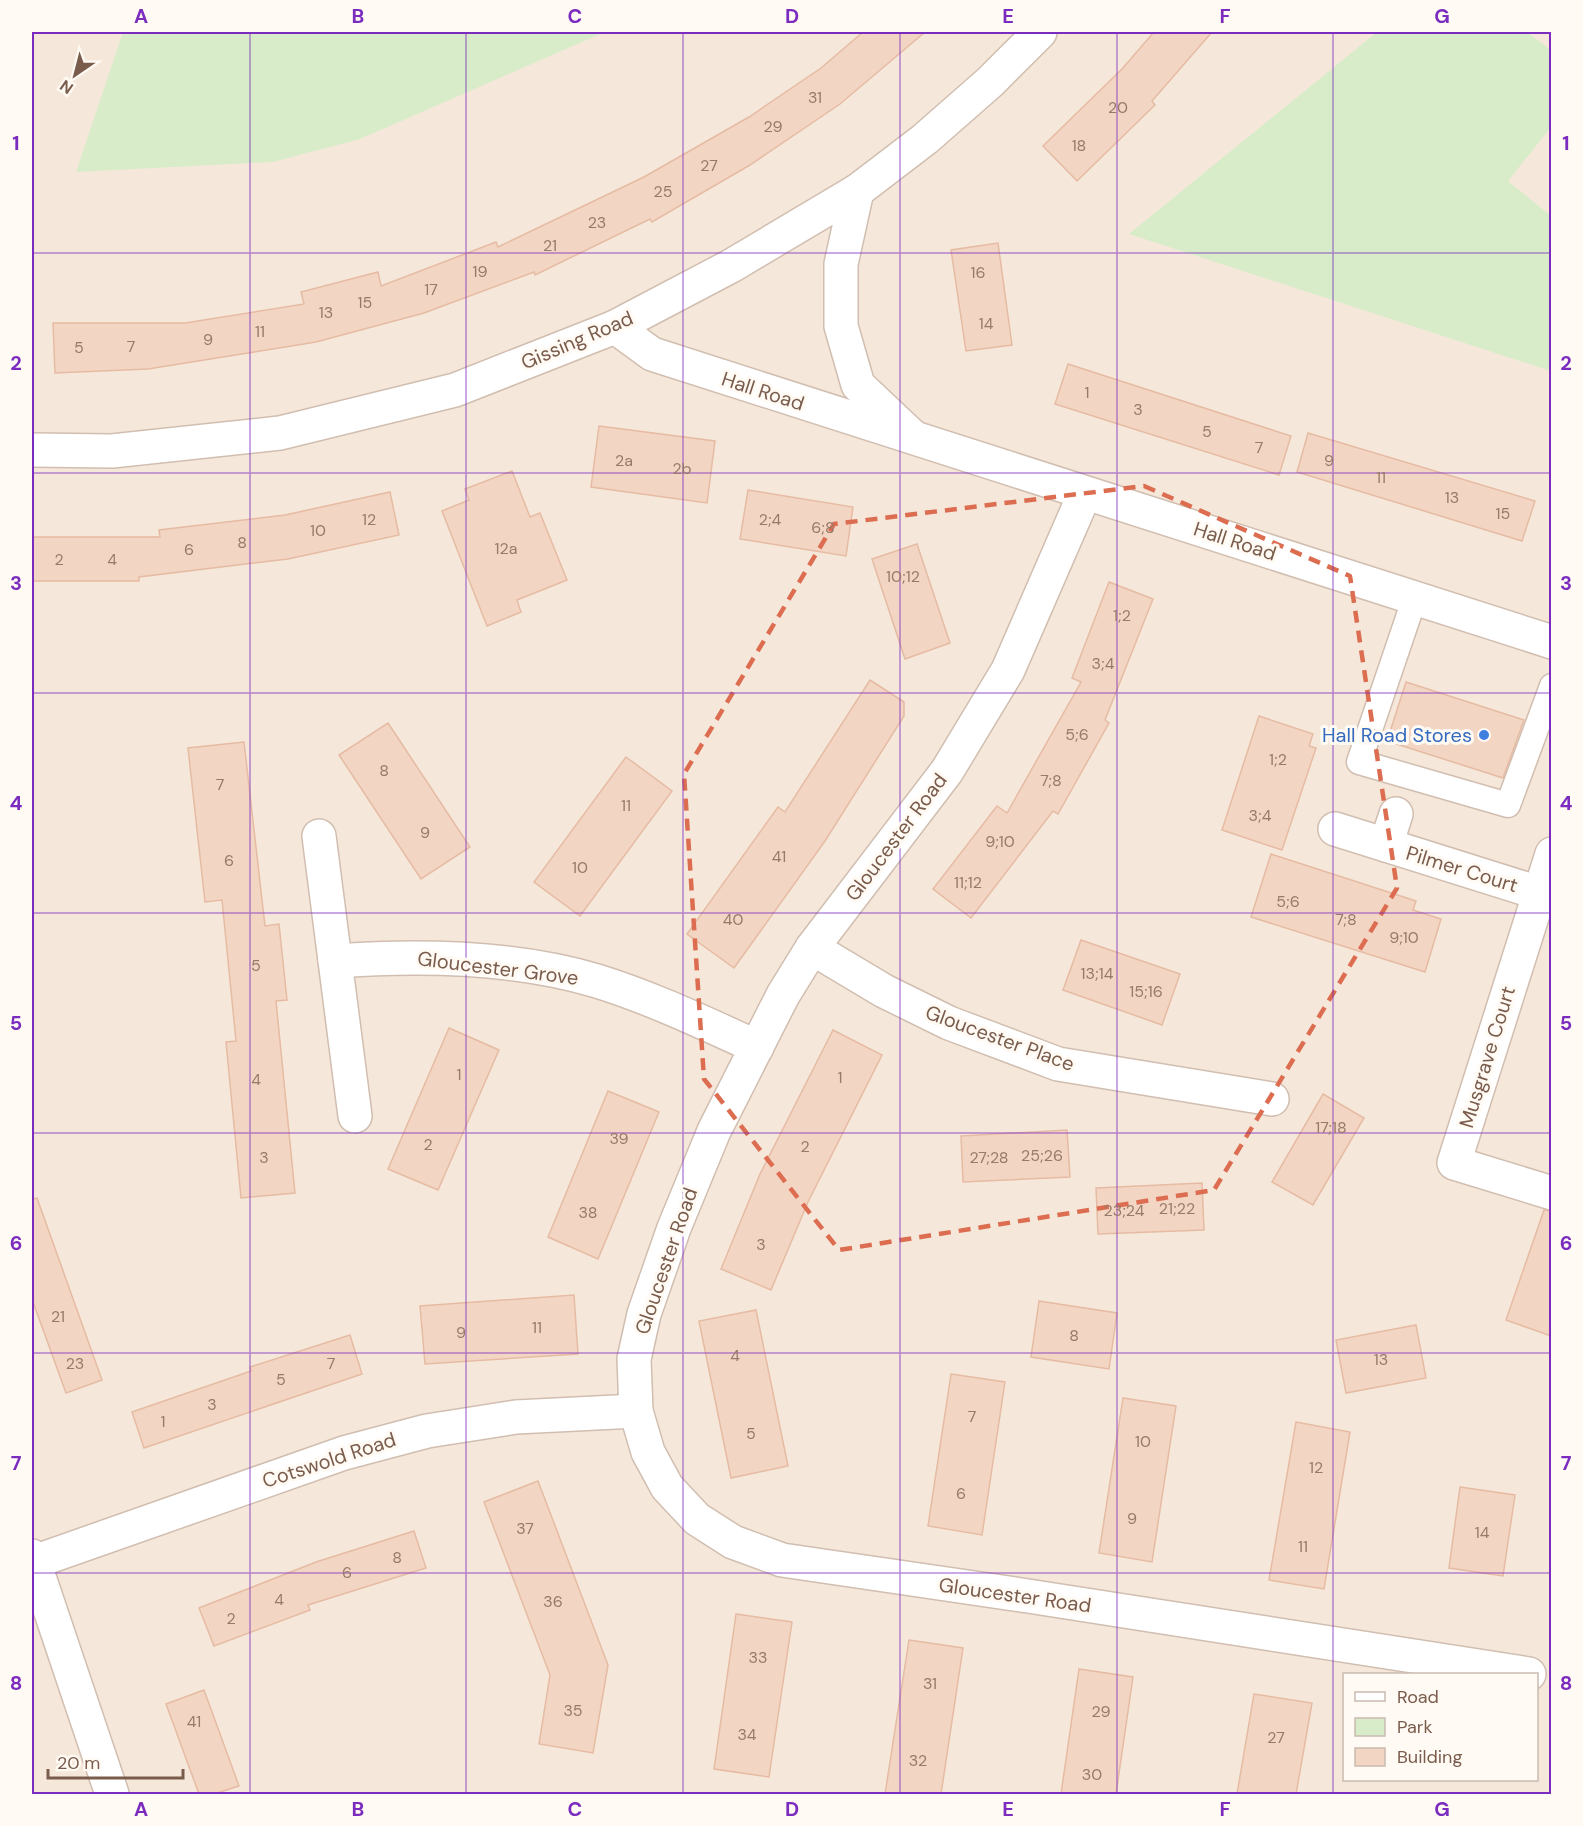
<svg xmlns="http://www.w3.org/2000/svg" width="1583" height="1826" viewBox="0 0 1583 1826" font-family="'DM Sans',sans-serif">
	<style>
		.residential { fill: #f5e8da; fill-rule: evenodd }
		.green { fill: #d8ecc9 }
		.building { fill: #f3d5c3; stroke: #e6bba3; stroke-width: 1.5 }
		.lines { fill: none; stroke-linecap: round; stroke-linejoin: round }
		.service-casing { stroke: #d1beb0; stroke-width: 27 }
		.minor-casing { stroke: #d1beb0; stroke-width: 36 }
		.service { stroke: #fff; stroke-width: 24 }
		.minor { stroke: #fff; stroke-width: 33 }
		.marked { fill: none; stroke: #dc6d51; stroke-width: 4.5; stroke-dasharray: 12 8; stroke-linejoin: round }
		.grid { fill: none; stroke: #7b2cbf; stroke-width: 1.5; stroke-opacity: 0.55 }
		.shop-dot { fill: #3f7fe0; stroke: #fffaf3; stroke-width: 2 }
		.labels { text-anchor: middle; dominant-baseline: central; stroke-width: 6; stroke-linejoin: round; paint-order: stroke }
		.number-label { font-size: 16px; fill: #987a6a }
		.street-label { font-size: 20px; fill: #7a5c4d; stroke: #fffaf3 }
		.shop-label { font-size: 20px; fill: #366cbe; stroke: #fffaf3; text-anchor: end }
		.neatline { fill: none; stroke: #7b2cbf; stroke-width: 2 }
		.grid-label { font-size: 20px; text-anchor: middle; font-weight: bold; fill: #7b2cbf }
	</style>
	<rect width="100%" height="100%" fill="#fdf6ec"/>
	<path class="residential" d="M32 32H1551V1794H32ZM1344 1674H1536V1780H1344Z"/>
	<g class="green">
		<polygon points="123,32 605,32 360,139 273,162 76,172"/>
		<polygon points="1377,32 1527,32 1551,50 1551,127 1508,181 1551,216 1551,371 1129,234"/>
	</g>
	<g class="building">
		<polygon points="863,32 925,32 840,104 750,165 652,222 650,219 535,275 534,272 424,313 316,342 148,369 55,373 53,323 185,323 304,304 301,292 378,272 381,286 496,242 498,247 644,177 749,117 821,68"/>
		<polygon points="1154,32 1212,32 1152,101 1155,105 1077,181 1043,146 1122,69"/>
		<polygon points="998,243 1012,345 966,351 951,250"/>
		<polygon points="1068,364 1291,436 1279,475 1055,404"/>
		<polygon points="599,426 715,441 707,503 591,487"/>
		<polygon points="1308,433 1535,501 1522,541 1297,472"/>
		<polygon points="512,471 530,517 540,513 567,580 517,600 521,612 487,626 442,511 469,500 465,489"/>
		<polygon points="748,490 853,507 846,556 740,539"/>
		<polygon points="390,492 399,535 288,559 139,577 139,581 33,581 33,537 160,537 159,530 285,515"/>
		<polygon points="917,544 950,643 905,659 872,559"/>
		<polygon points="1109,582 1153,599 1105,720 1109,723 1058,814 1053,811 971,918 933,889 997,806 1007,813 1081,682 1072,678"/>
		<polygon points="870,680 904,702 904,716 825,841 734,968 687,934 778,807 785,812"/>
		<polygon points="1406,682 1524,720 1503,778 1387,741"/>
		<polygon points="1259,716 1313,734 1309,746 1316,748 1282,850 1222,830"/>
		<polygon points="388,723 470,847 421,879 339,755"/>
		<polygon points="244,742 265,926 279,924 287,1000 276,1001 295,1193 241,1198 226,1042 236,1041 222,900 205,902 188,748"/>
		<polygon points="626,757 672,791 580,916 534,882"/>
		<polygon points="1271,854 1416,901 1413,910 1441,919 1425,972 1251,917"/>
		<polygon points="1081,940 1180,974 1162,1025 1063,990"/>
		<polygon points="449,1028 499,1050 438,1190 388,1169"/>
		<polygon points="833,1030 882,1055 808,1202 771,1290 721,1269 760,1174"/>
		<polygon points="608,1091 659,1112 598,1259 548,1237"/>
		<polygon points="1323,1094 1364,1118 1313,1205 1272,1182"/>
		<polygon points="1067,1130 1070,1177 963,1182 961,1136"/>
		<polygon points="1202,1183 1204,1230 1098,1234 1096,1188"/>
		<polygon points="37,1198 102,1380 66,1393 32,1299 32,1199"/>
		<polygon points="1544,1210 1551,1211 1551,1336 1506,1320"/>
		<polygon points="574,1295 578,1354 425,1364 420,1306"/>
		<polygon points="1039,1301 1117,1313 1109,1369 1031,1357"/>
		<polygon points="756,1310 788,1466 731,1478 699,1321"/>
		<polygon points="1416,1325 1426,1378 1346,1393 1336,1340"/>
		<polygon points="350,1335 362,1374 144,1448 132,1412 251,1371 250,1367"/>
		<polygon points="951,1374 1005,1382 982,1535 928,1526"/>
		<polygon points="1123,1398 1176,1406 1152,1562 1099,1553"/>
		<polygon points="1296,1422 1350,1432 1324,1589 1269,1580"/>
		<polygon points="538,1481 608,1665 593,1753 539,1744 550,1675 484,1502"/>
		<polygon points="1460,1487 1515,1495 1503,1576 1449,1568"/>
		<polygon points="414,1531 426,1568 308,1605 310,1610 214,1646 199,1608 316,1562"/>
		<polygon points="736,1614 792,1622 769,1777 714,1769"/>
		<polygon points="909,1640 963,1648 941,1794 885,1794"/>
		<polygon points="1079,1669 1133,1677 1116,1794 1061,1794"/>
		<polygon points="204,1690 239,1786 214,1794 199,1794 166,1704"/>
		<polygon points="1254,1694 1312,1703 1296,1794 1237,1794"/>
	</g>
	<g class="lines">
		<g class="service-casing">
			<polyline id="service" points="1414,600 1359,762 1508,805 1552,686"/>
		</g>
		<g class="minor-casing">
			<g id="minor">
				<polyline points="857,191 841,264 841,326 858,385 911,435"/>
				<polyline points="615,327 652,354 1552,642"/>
				<polyline points="32,450 112,451 280,433 455,390 615,327 731,266 857,191 925,139 990,82 1040,32"/>
				<polyline points="1085,493 1008,670 947,771 812,948 783,995 714,1131 674,1228 644,1314 634,1359 636,1411 648,1452 667,1487 697,1519 733,1542 782,1560 1028,1596 1529,1674"/>
				<polyline points="1335,829 1539,893"/>
				<polyline points="319,836 355,1116"/>
				<polyline points="1386,845 1396,814"/>
				<polyline points="1552,854 1454,1163 1552,1193"/>
				<polyline points="812,948 884,991 949,1023 1058,1064 1272,1099"/>
				<path d="M335 961C420 955 514 956 597 981 652 998 704 1023 757 1047"/>
				<polyline points="32,1556 112,1794"/>
				<polyline points="34,1562 344,1453 427,1431 516,1417 636,1411"/>
			</g>
		</g>
		<use href="#service" class="service"/>
		<use href="#minor" class="minor"/>
	</g>
	<path class="marked" d="M1144 486 1350 576 1397 888 1214 1190 839 1250 704 1079 684 774 834 524Z"/>
	<path class="grid" d="M250 32V1794M466 32V1794M683 32V1794M900 32V1794M1117 32V1794M1333 32V1794M32 253H1552M32 473H1552M32 693H1552M32 913H1552M32 1133H1552M32 1353H1552M32 1573H1552"/>
	<circle class="shop-dot" cx="1484" cy="735" r="6"/>
	<g class="labels">
		<g class="number-label">
			<text x="815" y="97">31</text>
			<text x="1118" y="107">20</text>
			<text x="773" y="126">29</text>
			<text x="1079" y="145">18</text>
			<text x="709" y="165">27</text>
			<text x="663" y="191">25</text>
			<text x="597" y="222">23</text>
			<text x="550" y="245">21</text>
			<text x="480" y="271">19</text>
			<text x="978" y="272">16</text>
			<text x="431" y="289">17</text>
			<text x="365" y="302">15</text>
			<text x="326" y="312">13</text>
			<text x="986" y="323">14</text>
			<text x="260" y="331">11</text>
			<text x="208" y="339">9</text>
			<text x="131" y="346">7</text>
			<text x="79" y="347">5</text>
			<text x="1087" y="392">1</text>
			<text x="1138" y="409">3</text>
			<text x="1207" y="431">5</text>
			<text x="1259" y="447">7</text>
			<text x="624" y="460">2a</text>
			<text x="1329" y="460">9</text>
			<text x="682" y="468">2b</text>
			<text x="1381" y="477">11</text>
			<text x="1452" y="497">13</text>
			<text x="1503" y="513">15</text>
			<text x="369" y="519">12</text>
			<text x="770" y="519">2;4</text>
			<text x="823" y="527">6;8</text>
			<text x="318" y="530">10</text>
			<text x="242" y="542">8</text>
			<text x="506" y="548">12a</text>
			<text x="189" y="549">6</text>
			<text x="59" y="559">2</text>
			<text x="112" y="559">4</text>
			<text x="903" y="576">10;12</text>
			<text x="1122" y="615">1;2</text>
			<text x="1103" y="663">3;4</text>
			<text x="1077" y="734">5;6</text>
			<text x="1278" y="759">1;2</text>
			<text x="384" y="770">8</text>
			<text x="1051" y="780">7;8</text>
			<text x="220" y="784">7</text>
			<text x="626" y="805">11</text>
			<text x="1260" y="815">3;4</text>
			<text x="425" y="832">9</text>
			<text x="1000" y="841">9;10</text>
			<text x="779" y="856">41</text>
			<text x="229" y="860">6</text>
			<text x="580" y="867">10</text>
			<text x="968" y="882">11;12</text>
			<text x="1288" y="901">5;6</text>
			<text x="733" y="919">40</text>
			<text x="1346" y="919">7;8</text>
			<text x="1404" y="937">9;10</text>
			<text x="256" y="965">5</text>
			<text x="1097" y="973">13;14</text>
			<text x="1146" y="991">15;16</text>
			<text x="459" y="1074">1</text>
			<text x="840" y="1077">1</text>
			<text x="256" y="1079">4</text>
			<text x="1331" y="1127">17;18</text>
			<text x="619" y="1138">39</text>
			<text x="428" y="1144">2</text>
			<text x="805" y="1146">2</text>
			<text x="1042" y="1155">25;26</text>
			<text x="264" y="1157">3</text>
			<text x="989" y="1157">27;28</text>
			<text x="1177" y="1208">21;22</text>
			<text x="1124" y="1210">23;24</text>
			<text x="588" y="1212">38</text>
			<text x="761" y="1244">3</text>
			<text x="58" y="1316">21</text>
			<text x="537" y="1327">11</text>
			<text x="461" y="1332">9</text>
			<text x="1074" y="1335">8</text>
			<text x="735" y="1355">4</text>
			<text x="1381" y="1359">13</text>
			<text x="75" y="1363">23</text>
			<text x="331" y="1363">7</text>
			<text x="281" y="1379">5</text>
			<text x="212" y="1404">3</text>
			<text x="972" y="1416">7</text>
			<text x="163" y="1421">1</text>
			<text x="751" y="1433">5</text>
			<text x="1143" y="1441">10</text>
			<text x="1316" y="1467">12</text>
			<text x="961" y="1493">6</text>
			<text x="1132" y="1518">9</text>
			<text x="525" y="1528">37</text>
			<text x="1482" y="1532">14</text>
			<text x="1303" y="1546">11</text>
			<text x="397" y="1557">8</text>
			<text x="347" y="1572">6</text>
			<text x="279" y="1599">4</text>
			<text x="553" y="1601">36</text>
			<text x="231" y="1618">2</text>
			<text x="758" y="1657">33</text>
			<text x="930" y="1683">31</text>
			<text x="573" y="1710">35</text>
			<text x="1101" y="1711">29</text>
			<text x="194" y="1721">41</text>
			<text x="747" y="1734">34</text>
			<text x="1276" y="1737">27</text>
			<text x="918" y="1760">32</text>
			<text x="1092" y="1774">30</text>
		</g>
		<g class="street-label">
			<text transform="translate(577 340) rotate(-23)">Gissing Road</text>
			<text transform="translate(763 391) rotate(18)">Hall Road</text>
			<text transform="translate(1235 541) rotate(18)">Hall Road</text>
			<text transform="translate(896 837) rotate(-53)">Gloucester Road</text>
			<text transform="translate(1462 869) rotate(17)">Pilmer Court</text>
			<text transform="translate(498 968) rotate(7)">Gloucester Grove</text>
			<text transform="translate(1000 1038) rotate(20)">Gloucester Place</text>
			<text transform="translate(1487 1057) rotate(-73)">Musgrave Court</text>
			<text transform="translate(666 1261) rotate(-71)">Gloucester Road</text>
			<text transform="translate(329 1460) rotate(-18)">Cotswold Road</text>
			<text transform="translate(1015 1595) rotate(8)">Gloucester Road</text>
		</g>
		<g class="shop-label">
			<text x="1472" y="735">Hall Road Stores</text>
		</g>
	</g>
	<rect width="1583" height="1826" fill="none" stroke="#fffaf3" stroke-width="66"/>
	<rect x="1343" y="1673" width="195" height="108" fill="#fffaf3" stroke="#cabbb1" stroke-width="1.5"/>
	<rect x="1355" y="1692" width="30" height="9" fill="#ffffff" stroke="#cabbb1" stroke-width="1.5"/>
	<text x="1397" y="1703" font-size="18" fill="#7a5c4d">Road</text>
	<rect x="1355" y="1718" width="30" height="18" fill="#d8ecc9" stroke="#cabbb1" stroke-width="1.5"/>
	<text x="1397" y="1733" font-size="18" fill="#7a5c4d">Park</text>
	<rect x="1355" y="1748" width="30" height="18" fill="#f3d5c3" stroke="#cabbb1" stroke-width="1.5"/>
	<text x="1397" y="1763" font-size="18" fill="#7a5c4d">Building</text>
	<g transform="translate(75 75) rotate(215)" stroke="#fffaf3" stroke-width="4.5" paint-order="stroke">
	<path d="M0-4.5L10 22L0 15L-10 22Z" fill="#7a5c4d"/>
	<text y="-9" font-size="16" font-weight="bold" text-anchor="middle" fill="#7a5c4d">N</text>
	</g>
	<path d="M48 1769v9h135v-9" fill="none" stroke="#7a5c4d" stroke-width="3"/>
	<text x="57" y="1769" font-size="18" fill="#7a5c4d" stroke="#fffaf3" stroke-width="4.5" paint-order="stroke">20 m</text>
	<rect x="33" y="33" width="1517" height="1760" class="neatline"/>
	<g class="grid-label">
		<text x="141" y="23">A</text>
		<text x="358" y="23">B</text>
		<text x="575" y="23">C</text>
		<text x="792" y="23">D</text>
		<text x="1008" y="23">E</text>
		<text x="1225" y="23">F</text>
		<text x="1442" y="23">G</text>
		<text x="16" y="150">1</text>
		<text x="1566" y="150">1</text>
		<text x="16" y="370">2</text>
		<text x="1566" y="370">2</text>
		<text x="16" y="590">3</text>
		<text x="1566" y="590">3</text>
		<text x="16" y="810">4</text>
		<text x="1566" y="810">4</text>
		<text x="16" y="1030">5</text>
		<text x="1566" y="1030">5</text>
		<text x="16" y="1250">6</text>
		<text x="1566" y="1250">6</text>
		<text x="16" y="1470">7</text>
		<text x="1566" y="1470">7</text>
		<text x="16" y="1690">8</text>
		<text x="1566" y="1690">8</text>
		<text x="141" y="1816">A</text>
		<text x="358" y="1816">B</text>
		<text x="575" y="1816">C</text>
		<text x="792" y="1816">D</text>
		<text x="1008" y="1816">E</text>
		<text x="1225" y="1816">F</text>
		<text x="1442" y="1816">G</text>
	</g>
</svg>
